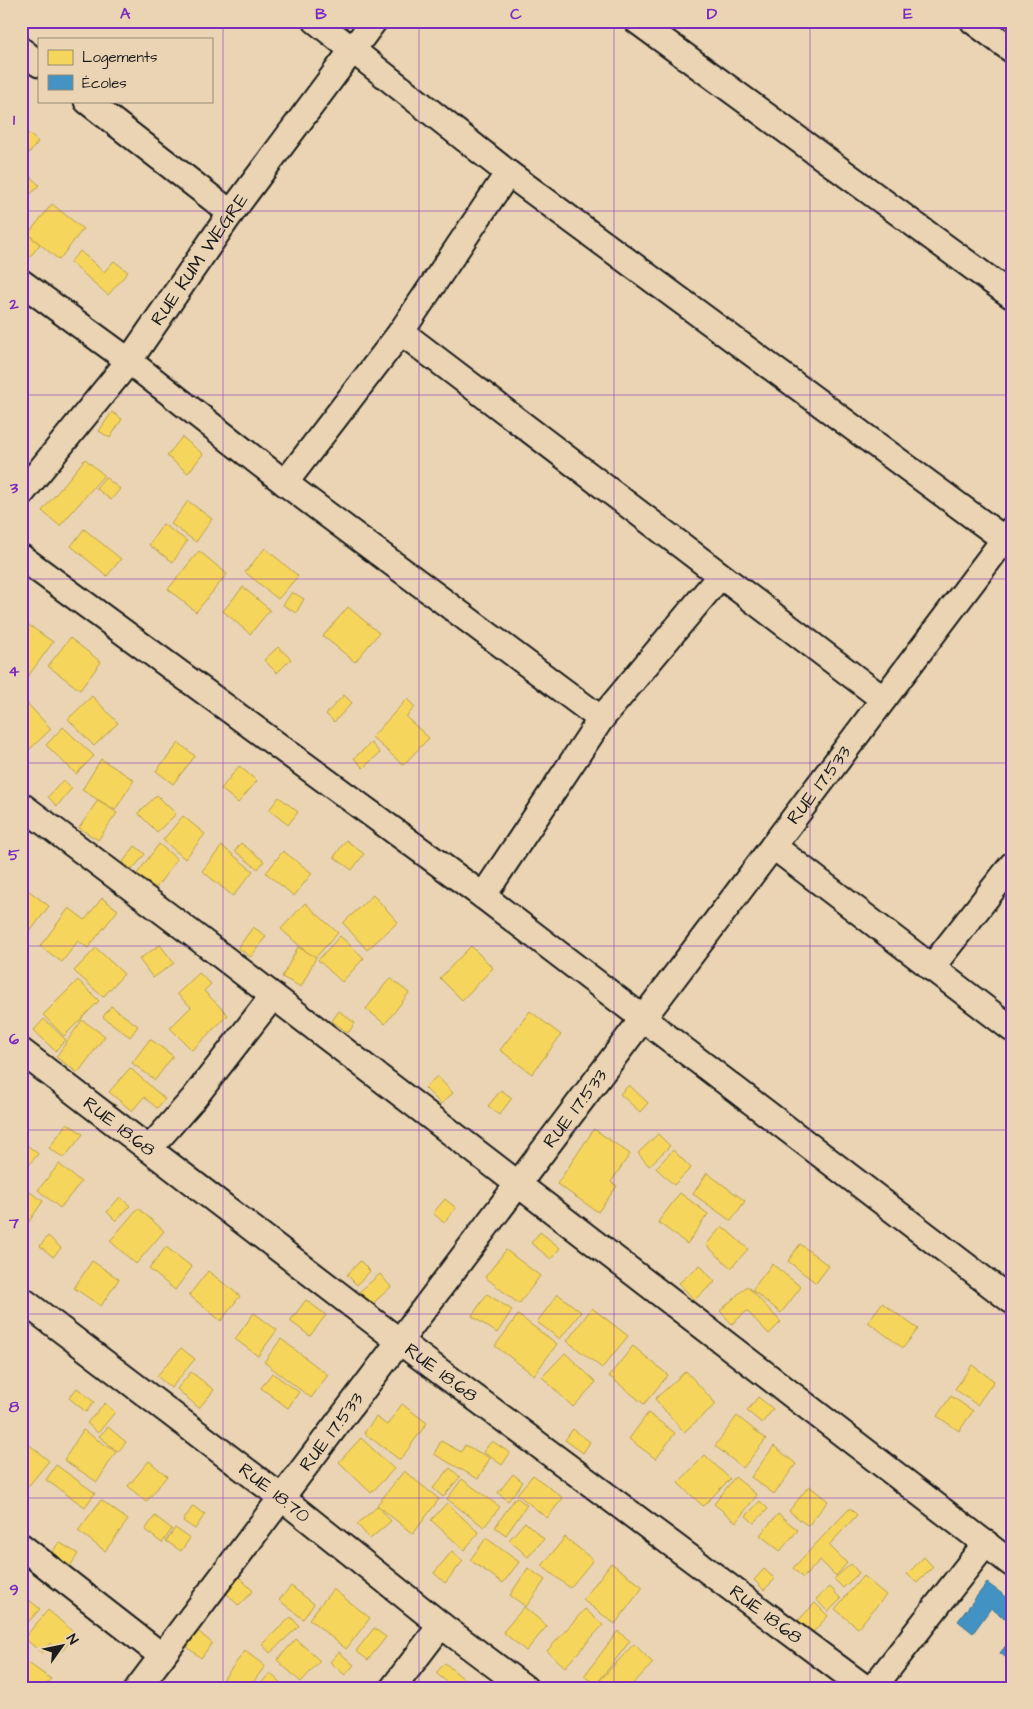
<svg xmlns="http://www.w3.org/2000/svg" width="1033" height="1709" viewBox="0 0 1033 1709" font-family="'Architects Daughter',sans-serif">
	<style>
		.homes { fill: #f6d55c; stroke: #b59e49 }
		.schools { fill: #4393c3; stroke: #376f91 }
		.lines { fill: none; stroke-linecap: round; stroke-linejoin: round }
		.street-casing { stroke: #1c1c1c; stroke-width: 29 }
		.street { stroke: #ead4b3; stroke-width: 25 }
		.grid { fill: none; stroke: #7b2cbf; stroke-width: 1; stroke-opacity: 0.55 }
		.labels { text-anchor: middle; dominant-baseline: central; stroke-width: 5; stroke-linejoin: round; paint-order: stroke }
		.street-label { font-size: 19px; fill: #1c1c1c; stroke: #ead4b3 }
		.neatline { fill: none; stroke: #7b2cbf; stroke-width: 2 }
		.grid-label { font-size: 16px; text-anchor: middle; font-weight: bold; fill: #7b2cbf }
	</style>
	<rect width="100%" height="100%" fill="#ead4b3"/>
	<filter id="ink" filterUnits="userSpaceOnUse"><feTurbulence type="fractalNoise" baseFrequency=".02" numOctaves="2"/><feDisplacementMap in="SourceGraphic" scale="10" xChannelSelector="R" yChannelSelector="G"/><feConvolveMatrix kernelMatrix="1 2 1 2 8 2 1 2 1" color-interpolation-filters="sRGB"/></filter>
	<g filter="url(#ink)">
		<g class="homes">
			<polygon points="28,133 38,142 21,163 21,142"/>
			<polygon points="21,168 39,185 28,197 21,191"/>
			<polygon points="52,204 83,229 59,260 28,234"/>
			<polygon points="21,229 40,244 26,262 21,259"/>
			<polygon points="80,251 104,272 114,261 128,272 108,295 70,262"/>
			<polygon points="112,412 122,419 110,438 99,431"/>
			<polygon points="182,437 203,454 188,473 167,456"/>
			<polygon points="85,459 104,475 60,526 42,511"/>
			<polygon points="105,477 120,489 111,500 96,488"/>
			<polygon points="188,501 212,519 196,542 171,524"/>
			<polygon points="163,524 187,541 173,562 149,545"/>
			<polygon points="84,529 121,559 107,576 71,546"/>
			<polygon points="265,548 298,576 278,599 245,572"/>
			<polygon points="199,551 227,574 196,612 168,589"/>
			<polygon points="243,587 270,610 250,634 223,611"/>
			<polygon points="292,592 304,599 296,613 283,605"/>
			<polygon points="348,607 379,633 355,662 323,636"/>
			<polygon points="23,621 53,642 21,686 21,623"/>
			<polygon points="70,638 101,662 80,690 48,666"/>
			<polygon points="278,647 291,659 277,673 264,660"/>
			<polygon points="344,695 352,703 334,722 326,714"/>
			<polygon points="92,696 118,723 94,746 68,719"/>
			<polygon points="407,699 415,707 406,717 429,738 403,765 372,737"/>
			<polygon points="25,701 51,729 29,750 21,741 21,705"/>
			<polygon points="63,727 94,756 76,774 46,745"/>
			<polygon points="179,743 195,756 173,784 156,771"/>
			<polygon points="371,743 380,753 363,768 354,758"/>
			<polygon points="101,759 134,780 115,810 82,790"/>
			<polygon points="239,766 257,781 238,803 221,789"/>
			<polygon points="63,780 72,788 57,806 48,797"/>
			<polygon points="157,795 176,814 157,832 138,813"/>
			<polygon points="279,797 298,812 288,825 269,810"/>
			<polygon points="98,800 117,813 98,840 79,828"/>
			<polygon points="183,816 205,834 185,859 163,840"/>
			<polygon points="346,840 364,854 352,870 334,857"/>
			<polygon points="241,843 264,861 258,869 235,851"/>
			<polygon points="159,844 177,859 156,888 137,874"/>
			<polygon points="135,846 145,854 132,870 123,862"/>
			<polygon points="222,846 253,871 233,896 202,871"/>
			<polygon points="283,851 312,873 294,896 266,873"/>
			<polygon points="21,885 49,906 26,937 21,934"/>
			<polygon points="373,895 398,922 367,950 343,923"/>
			<polygon points="102,898 118,910 88,948 78,941 62,962 40,946 69,908 85,920"/>
			<polygon points="305,903 338,933 314,959 281,929"/>
			<polygon points="253,927 266,936 251,957 238,948"/>
			<polygon points="340,936 364,958 342,982 318,960"/>
			<polygon points="160,945 174,963 153,978 139,959"/>
			<polygon points="471,946 493,968 462,1000 440,978"/>
			<polygon points="298,947 316,957 301,987 282,977"/>
			<polygon points="96,948 124,974 103,997 74,971"/>
			<polygon points="199,973 211,984 204,991 228,1015 192,1050 170,1028 191,1007 177,994"/>
			<polygon points="390,978 409,993 385,1024 366,1009"/>
			<polygon points="78,980 99,1001 64,1036 43,1015"/>
			<polygon points="111,1006 138,1026 130,1037 103,1017"/>
			<polygon points="339,1011 355,1023 348,1033 332,1021"/>
			<polygon points="530,1011 561,1035 532,1074 500,1050"/>
			<polygon points="44,1019 66,1040 55,1051 34,1030"/>
			<polygon points="82,1020 105,1036 78,1073 56,1057"/>
			<polygon points="150,1039 173,1056 155,1080 132,1063"/>
			<polygon points="130,1068 165,1099 157,1108 144,1097 132,1111 109,1092"/>
			<polygon points="437,1076 453,1093 441,1104 425,1088"/>
			<polygon points="629,1085 648,1103 640,1112 620,1094"/>
			<polygon points="501,1090 512,1098 499,1115 488,1106"/>
			<polygon points="67,1123 83,1134 64,1158 49,1148"/>
			<polygon points="594,1129 630,1154 611,1182 617,1186 598,1212 557,1184"/>
			<polygon points="658,1134 670,1146 649,1166 638,1153"/>
			<polygon points="21,1140 38,1154 21,1175"/>
			<polygon points="673,1150 691,1168 674,1185 656,1168"/>
			<polygon points="59,1164 81,1182 60,1208 38,1190"/>
			<polygon points="707,1173 745,1201 731,1221 693,1194"/>
			<polygon points="22,1187 43,1201 28,1223 21,1219"/>
			<polygon points="680,1193 708,1214 687,1244 658,1222"/>
			<polygon points="120,1197 130,1206 116,1221 107,1212"/>
			<polygon points="445,1199 456,1208 444,1223 433,1213"/>
			<polygon points="138,1208 164,1231 136,1264 110,1241"/>
			<polygon points="722,1226 748,1249 731,1268 706,1245"/>
			<polygon points="540,1232 560,1248 551,1259 531,1243"/>
			<polygon points="48,1236 61,1248 53,1257 40,1246"/>
			<polygon points="800,1244 829,1266 816,1283 788,1261"/>
			<polygon points="166,1247 192,1267 175,1290 149,1269"/>
			<polygon points="506,1250 540,1276 519,1304 485,1277"/>
			<polygon points="92,1261 119,1279 101,1306 74,1288"/>
			<polygon points="360,1261 370,1271 357,1285 347,1275"/>
			<polygon points="772,1264 801,1287 781,1313 752,1290"/>
			<polygon points="700,1265 715,1282 694,1300 679,1283"/>
			<polygon points="208,1271 240,1296 221,1321 189,1295"/>
			<polygon points="380,1274 391,1287 370,1306 358,1293"/>
			<polygon points="747,1286 781,1322 769,1334 747,1311 732,1324 720,1311"/>
			<polygon points="487,1294 512,1310 497,1333 472,1316"/>
			<polygon points="558,1294 581,1312 560,1339 537,1322"/>
			<polygon points="306,1300 326,1315 310,1336 290,1321"/>
			<polygon points="882,1303 918,1329 903,1348 868,1322"/>
			<polygon points="592,1308 628,1336 602,1368 567,1341"/>
			<polygon points="254,1313 277,1330 258,1356 235,1339"/>
			<polygon points="518,1315 557,1344 534,1375 495,1346"/>
			<polygon points="281,1339 328,1375 311,1398 264,1362"/>
			<polygon points="633,1346 668,1375 644,1404 609,1376"/>
			<polygon points="181,1348 195,1359 171,1388 157,1376"/>
			<polygon points="565,1353 596,1382 573,1407 542,1377"/>
			<polygon points="972,1365 994,1381 977,1405 955,1389"/>
			<polygon points="686,1371 716,1404 684,1432 655,1399"/>
			<polygon points="191,1372 214,1390 199,1408 177,1389"/>
			<polygon points="272,1373 299,1392 288,1408 261,1388"/>
			<polygon points="77,1388 94,1402 86,1412 69,1398"/>
			<polygon points="951,1396 973,1411 959,1431 937,1416"/>
			<polygon points="758,1397 773,1409 762,1423 747,1411"/>
			<polygon points="105,1403 115,1412 98,1433 87,1423"/>
			<polygon points="402,1404 427,1423 400,1460 364,1433 376,1417 387,1425"/>
			<polygon points="648,1413 675,1433 656,1459 629,1439"/>
			<polygon points="737,1416 766,1439 743,1468 715,1446"/>
			<polygon points="108,1427 126,1442 118,1452 99,1436"/>
			<polygon points="573,1429 590,1442 583,1453 565,1440"/>
			<polygon points="83,1430 116,1452 97,1482 64,1460"/>
			<polygon points="361,1438 394,1469 371,1493 339,1462"/>
			<polygon points="441,1441 461,1452 465,1445 490,1458 478,1479 434,1454"/>
			<polygon points="492,1441 510,1453 502,1465 483,1452"/>
			<polygon points="26,1442 49,1461 21,1495 21,1448"/>
			<polygon points="774,1446 796,1464 774,1494 751,1477"/>
			<polygon points="705,1455 730,1479 703,1506 678,1483"/>
			<polygon points="149,1461 167,1476 146,1502 128,1486"/>
			<polygon points="56,1465 95,1493 85,1507 46,1480"/>
			<polygon points="450,1468 460,1477 443,1497 433,1488"/>
			<polygon points="404,1471 439,1499 413,1534 377,1505"/>
			<polygon points="513,1474 523,1482 508,1501 498,1493"/>
			<polygon points="533,1475 563,1498 547,1518 517,1494"/>
			<polygon points="735,1477 757,1495 736,1522 714,1504"/>
			<polygon points="462,1479 500,1507 484,1527 447,1499"/>
			<polygon points="809,1486 828,1501 808,1526 789,1511"/>
			<polygon points="516,1497 527,1505 506,1535 495,1527"/>
			<polygon points="101,1500 128,1520 105,1551 78,1531"/>
			<polygon points="760,1501 768,1509 754,1523 746,1516"/>
			<polygon points="447,1503 479,1533 464,1550 431,1520"/>
			<polygon points="193,1506 205,1514 195,1529 183,1521"/>
			<polygon points="378,1506 391,1521 370,1539 357,1524"/>
			<polygon points="850,1508 857,1515 829,1545 847,1563 836,1576 820,1560 803,1578 793,1568"/>
			<polygon points="778,1514 798,1530 780,1551 760,1535"/>
			<polygon points="155,1516 172,1529 162,1543 145,1530"/>
			<polygon points="525,1522 544,1539 528,1557 509,1540"/>
			<polygon points="175,1528 190,1538 181,1551 166,1541"/>
			<polygon points="565,1537 593,1560 570,1588 542,1566"/>
			<polygon points="486,1538 519,1562 503,1583 470,1560"/>
			<polygon points="59,1542 78,1554 66,1572 48,1559"/>
			<polygon points="452,1551 463,1561 445,1583 434,1573"/>
			<polygon points="924,1557 933,1567 917,1583 907,1574"/>
			<polygon points="611,1563 643,1587 615,1624 583,1600"/>
			<polygon points="851,1564 859,1573 843,1588 834,1579"/>
			<polygon points="528,1568 545,1580 526,1607 510,1595"/>
			<polygon points="764,1569 775,1579 764,1590 754,1580"/>
			<polygon points="238,1576 253,1591 239,1606 224,1591"/>
			<polygon points="863,1576 886,1595 858,1628 835,1609"/>
			<polygon points="291,1586 314,1604 303,1619 279,1600"/>
			<polygon points="830,1587 841,1599 828,1612 816,1599"/>
			<polygon points="333,1589 370,1618 346,1649 309,1619"/>
			<polygon points="21,1593 40,1609 21,1630"/>
			<polygon points="815,1603 828,1616 806,1640 792,1627"/>
			<polygon points="524,1607 547,1626 526,1651 503,1632"/>
			<polygon points="585,1609 603,1625 565,1667 547,1651"/>
			<polygon points="48,1610 76,1634 61,1652 50,1643 42,1653 24,1638"/>
			<polygon points="291,1617 299,1626 270,1653 262,1644"/>
			<polygon points="194,1628 212,1643 201,1658 182,1643"/>
			<polygon points="374,1628 386,1637 368,1660 356,1651"/>
			<polygon points="618,1631 630,1641 596,1685 584,1676"/>
			<polygon points="296,1639 320,1661 301,1682 277,1660"/>
			<polygon points="634,1644 653,1663 629,1688 608,1688 600,1680"/>
			<polygon points="245,1651 265,1666 249,1688 229,1688 221,1682"/>
			<polygon points="339,1652 354,1665 345,1675 330,1662"/>
			<polygon points="21,1658 51,1679 44,1688 21,1688"/>
			<polygon points="445,1663 465,1680 459,1688 454,1688 436,1673"/>
			<polygon points="270,1673 286,1688 257,1688"/>
		</g>
		<g class="schools">
			<polygon points="987,1583 1012,1601 1012,1624 991,1608 973,1633 958,1621"/>
			<polygon points="1012,1638 1012,1662 1000,1653"/>
		</g>
		<g class="lines">
			<g class="street-casing">
				<g id="street">
					<polyline points="316,21 508,173 1012,545"/>
					<polyline points="637,21 1012,296"/>
					<polyline points="973,21 1012,50"/>
					<polyline points="21,50 39,64"/>
					<polyline points="87,101 231,213"/>
					<polyline points="21,282 129,361 285,483 601,719"/>
					<polyline points="401,332 883,699"/>
					<polyline points="285,483 401,332 508,173"/>
					<path id="s1" d="M21 494 129 361 231 213 374 21"/>
					<polyline points="21,557 483,896 1012,1301"/>
					<polyline points="21,805 198,938 1012,1564"/>
					<polyline points="773,846 1012,1029"/>
					<polyline points="483,896 601,719 720,576"/>
					<polyline points="931,968 1012,865"/>
					<path id="s2" d="M21 1051 399 1341 865 1688"/>
					<polyline points="150,1148 194,1098 273,996"/>
					<path id="s3" d="M21 1299 282 1498 441 1625 525 1688"/>
					<polyline points="21,1546 162,1656"/>
					<path id="s4" d="M138 1688 1012 529"/>
					<polyline points="393,1688 441,1625"/>
					<polyline points="873,1688 986,1543"/>
				</g>
			</g>
			<use href="#street" class="street"/>
		</g>
	</g>
	<path class="grid" d="M223 21V1688M419 21V1688M614 21V1688M810 21V1688M21 211H1012M21 395H1012M21 579H1012M21 763H1012M21 946H1012M21 1130H1012M21 1314H1012M21 1498H1012"/>
	<g class="labels">
		<g class="street-label">
			<text stroke="none"><textPath href="#s1" startOffset="295">RUE KUM WEGRE</textPath></text>
			<text stroke="none"><textPath href="#s4" startOffset="1131">RUE 17.533</textPath></text>
			<text stroke="none"><textPath href="#s4" startOffset="726">RUE 17.533</textPath></text>
			<text stroke="none"><textPath href="#s2" startOffset="124">RUE 18.68</textPath></text>
			<text stroke="none"><textPath href="#s2" startOffset="529">RUE 18.68</textPath></text>
			<text stroke="none"><textPath href="#s4" startOffset="321">RUE 17.533</textPath></text>
			<text stroke="none"><textPath href="#s3" startOffset="319">RUE 18.70</textPath></text>
			<text stroke="none"><textPath href="#s2" startOffset="934">RUE 18.68</textPath></text>
		</g>
	</g>
	<rect width="1033" height="1709" fill="none" stroke="#ead4b3" stroke-width="55"/>
	<rect x="38" y="38" width="175" height="65" fill="#ead4b3" stroke="#988a77"/>
	<rect x="48" y="50" width="25" height="15" fill="#f6d55c" stroke="#988a77"/>
	<text x="82" y="62" font-size="15" fill="#1c1c1c">Logements</text>
	<rect x="48" y="75" width="25" height="15" fill="#4393c3" stroke="#988a77"/>
	<text x="82" y="88" font-size="15" fill="#1c1c1c">Écoles</text>
	<g transform="translate(62 1646) rotate(57)" stroke="#ead4b3" stroke-width="4" paint-order="stroke">
	<path d="M0-4L9 19L0 12L-9 19Z" fill="#1c1c1c"/>
	<text y="-8" font-size="14" font-weight="bold" text-anchor="middle" fill="#1c1c1c">N</text>
	</g>
	<rect x="28" y="28" width="978" height="1654" class="neatline"/>
	<g class="grid-label">
		<text x="125" y="19">A</text>
		<text x="321" y="19">B</text>
		<text x="516" y="19">C</text>
		<text x="712" y="19">D</text>
		<text x="908" y="19">E</text>
		<text x="14" y="125">1</text>
		<text x="14" y="309">2</text>
		<text x="14" y="493">3</text>
		<text x="14" y="676">4</text>
		<text x="14" y="860">5</text>
		<text x="14" y="1044">6</text>
		<text x="14" y="1228">7</text>
		<text x="14" y="1412">8</text>
		<text x="14" y="1595">9</text>
	</g>
</svg>
